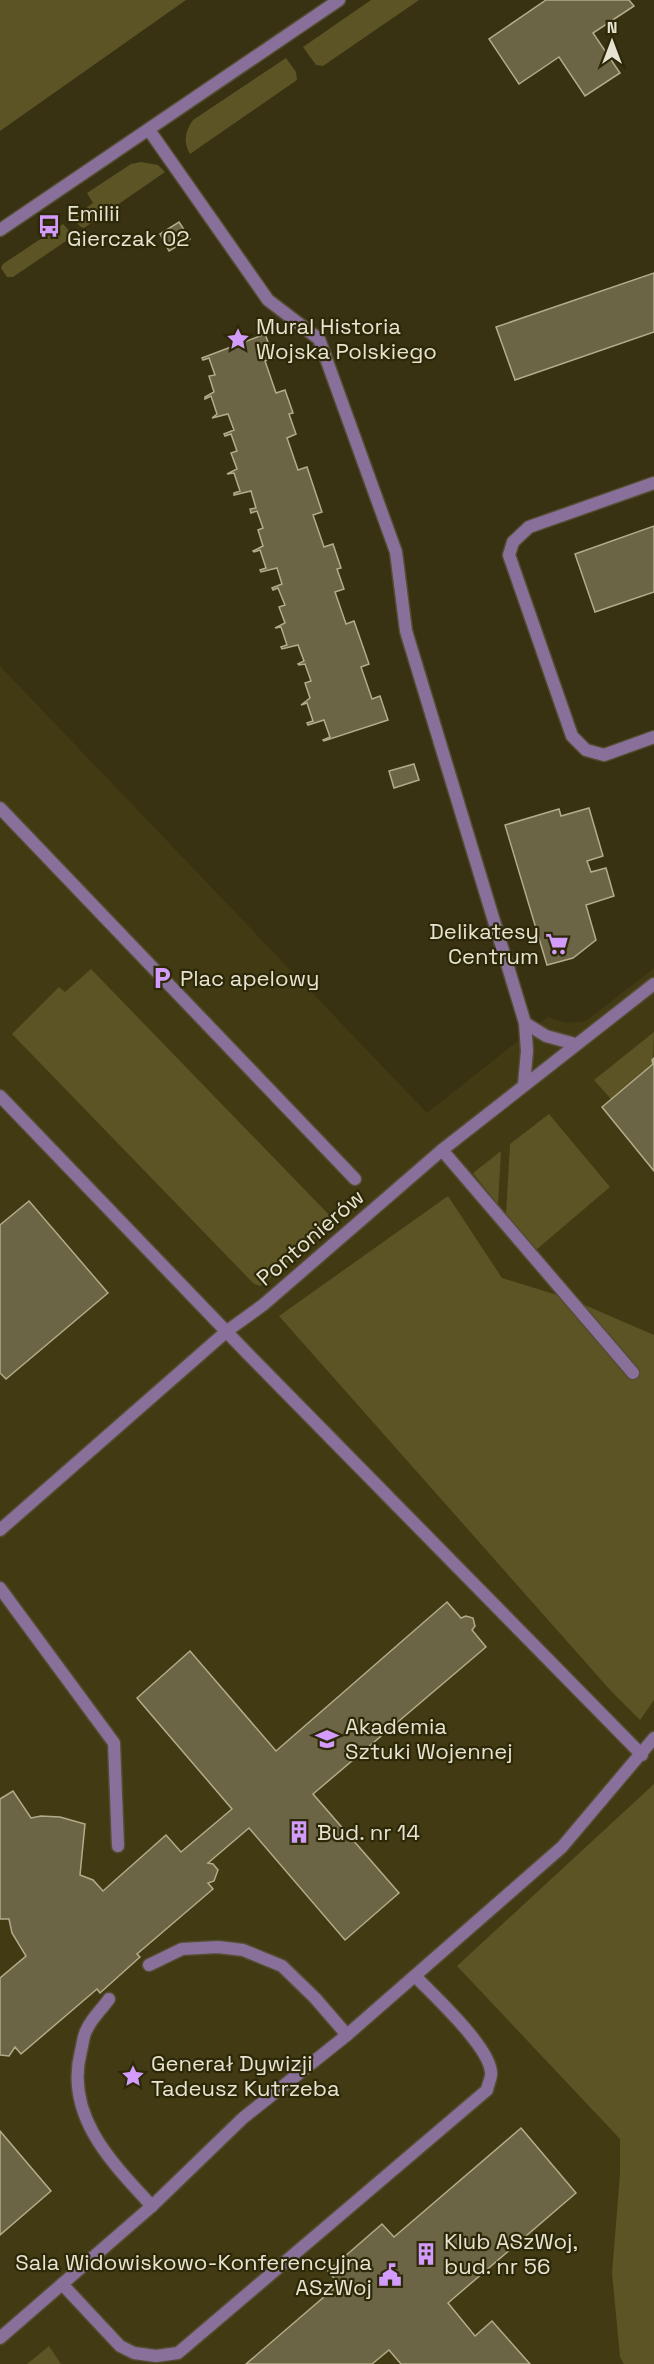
<svg xmlns="http://www.w3.org/2000/svg" width="654" height="2364" viewBox="0 0 654 2364" font-family="'Space Grotesk',sans-serif">
	<style>
		.built { fill: #413a13 }
		.green { fill: #5c5425 }
		.building { fill: #6b6545; stroke: #b2ac8a; stroke-width: 1.5 }
		.lines { fill: none; stroke-linecap: round; stroke-linejoin: round }
		.service-casing { stroke: #544e31; stroke-width: 15 }
		.minor-casing { stroke: #544e31; stroke-width: 15 }
		.service { stroke: #88709b; stroke-width: 12 }
		.minor { stroke: #88709b; stroke-width: 12 }
		.labels { text-anchor: middle; dominant-baseline: central; stroke-width: 4.5; stroke-linejoin: round; paint-order: stroke }
		.poi-label { font-size: 22px; fill: #e6e3d1; stroke: #2d2808; text-anchor: start }
		.street-label { font-size: 22px; fill: #e6e3d1; stroke: #2d2808 }
	</style>
	<rect width="100%" height="100%" fill="#383213"/>
	<polygon class="built" points="0,666 427,1113 548,1017 566,1023 586,1021 654,968 654,2364 0,2364"/>
	<g class="green">
		<polygon points="0,0 186,0 0,131"/>
		<polygon points="371,0 419,0 323,66 316,65 303,47"/>
		<path d="M286 58 296 72 297 80 190 154C183 142 185 131 193 120Z"/>
		<polygon points="141,162 158,165 165,172 84,228 81,227 74,220 76,215 93,203 87,193 131,164"/>
		<polygon points="63,224 71,233 69,239 13,277 7,277 1,268 3,264"/>
		<polygon points="91,969 335,1221 261,1286 254,1284 12,1034 59,987 65,992"/>
		<polygon points="654,1032 653,1064 611,1099 594,1080"/>
		<polygon points="549,1114 610,1187 536,1250 506,1214 510,1144"/>
		<polygon points="501,1151 498,1205 473,1173"/>
		<polygon points="448,1196 502,1278 573,1300 654,1335 654,1700 640,1720 611,1691 279,1316"/>
		<polygon points="654,1784 654,2364 624,2364 620,2357 612,2273 620,2174 620,2139 457,1966"/>
		<polygon points="49,2346 61,2364 27,2364"/>
	</g>
	<g class="building">
		<polygon points="546,0 629,0 634,6 593,33 620,73 585,96 559,57 519,84 489,39"/>
		<polygon points="179,222 190,239 169,251 160,234"/>
		<polygon points="654,273 654,332 515,380 496,327"/>
		<polygon points="265,334 274,358 265,361 276,393 285,390 293,413 289,414 296,434 287,438 298,470 307,467 322,512 313,515 324,547 333,544 341,568 337,569 344,589 335,592 346,624 354,621 369,664 361,667 372,699 380,696 388,720 324,741 323,740 330,737 324,720 308,725 307,723 313,721 307,703 301,705 310,698 305,683 311,681 305,664 299,665 298,664 304,661 298,645 282,649 281,647 287,645 281,627 275,628 285,623 279,607 285,605 278,588 273,590 272,588 282,584 277,568 261,572 260,570 266,568 260,550 254,552 253,551 263,546 258,530 263,528 257,511 251,513 250,509 256,508 251,491 234,495 234,493 240,491 234,473 227,474 237,469 231,453 237,451 231,434 225,436 224,434 234,430 228,414 212,418 217,414 211,396 205,399 205,397 214,392 209,376 215,375 209,358 203,360 202,358"/>
		<polygon points="654,526 654,592 595,612 575,554"/>
		<polygon points="414,764 419,780 394,788 389,771"/>
		<polygon points="589,808 603,856 587,861 591,872 606,868 614,896 586,905 596,940 573,958 547,965 505,825 559,809 561,816"/>
		<polygon points="654,1058 654,1171 602,1107 653,1064 652,1060"/>
		<polygon points="29,1201 108,1293 6,1379 0,1373 0,1225"/>
		<polygon points="447,1602 461,1618 466,1616 473,1618 475,1626 472,1630 486,1647 313,1794 399,1893 345,1940 249,1828 208,1863 213,1864 218,1870 214,1881 208,1883 213,1889 137,1954 140,1957 100,1993 97,1989 21,2054 15,2047 9,2056 0,2055 0,1978 26,1956 12,1933 9,1919 0,1919 0,1799 13,1791 31,1818 41,1816 60,1817 85,1824 80,1875 93,1880 103,1891 166,1835 181,1852 232,1809 137,1698 190,1651 276,1751"/>
		<polygon points="521,2128 576,2193 448,2303 475,2336 492,2321 530,2364 401,2364 389,2350 372,2364 246,2364 339,2284 328,2271 382,2224 394,2237"/>
		<polygon points="0,2131 51,2191 0,2235"/>
	</g>
	<g class="lines">
		<g class="service-casing">
			<g id="service">
				<polyline points="654,483 529,527 513,542 509,555 572,736 586,750 604,755 654,737"/>
				<polyline points="0,808 355,1179"/>
				<polyline points="442,1150 633,1373"/>
				<polyline points="0,1588 114,1743 118,1846"/>
				<polyline points="149,1965 182,1949 218,1947 243,1950 282,1966 315,1998 347,2035"/>
				<path d="M109 1999C102 2009 92 2018 87 2029 83 2035 83 2044 81 2051 64 2115 112 2163 152 2206"/>
				<path d="M62 2284 120 2346 134 2353 156 2356 178 2353 487 2090C488 2084 492 2077 491 2072 489 2046 434 1996 415 1976"/>
			</g>
		</g>
		<g class="minor-casing">
			<g id="minor">
				<polyline points="149,130 268,300 319,339 396,552 406,631 525,1023 527,1051 524,1084"/>
				<polyline points="0,230 339,0"/>
				<polyline points="525,1023 546,1036 575,1044"/>
				<polyline points="0,1096 247,1353 642,1755"/>
				<polyline points="0,1530 227,1331 263,1305 442,1150 654,984"/>
				<polyline points="0,2338 152,2206 243,2118 347,2035 562,1847 654,1738"/>
			</g>
		</g>
		<use href="#service" class="service"/>
		<use href="#minor" class="minor"/>
	</g>
	<defs>
		<g id="bus-bare" transform="scale(1.8)"><path d="M-5-6H5V4H4V6H2V4H-2V6H-4V4H-5ZM-3.5-4V0h7V-4ZM-3.5 1.2v1.5H-2V1.2ZM2 1.2v1.5H3.5V1.2Z" fill="#d39cfc" stroke="#2d2808" stroke-width="2.5" paint-order="stroke"/></g>
		<g id="sight-bare" transform="scale(1.8)"><path d="M0-6L1.8-2.2L6-1.7L2.9 1.2L3.7 5.4L0 3.3L-3.7 5.4L-2.9 1.2L-6-1.7L-1.8-2.2Z" fill="#d39cfc" stroke="#2d2808" stroke-width="2.5" paint-order="stroke"/></g>
		<g id="supermarket-bare" transform="scale(1.8)"><path d="M-6-5.5h2.5l.6 2H6L4.5 2H-2.5L-4.4-4H-6ZM-1.5 3.2a1.3 1.3 0 1 0 .1 0ZM3 3.2a1.3 1.3 0 1 0 .1 0Z" fill="#d39cfc" stroke="#2d2808" stroke-width="2.5" paint-order="stroke"/></g>
		<g id="parking-bare" transform="scale(1.8)"><path d="M-3.5-5.5H1a3.5 3.5 0 0 1 0 7H-1V5.5H-3.5ZM-1-3.4V-.6H.8a1.4 1.4 0 0 0 0-2.8Z" fill="#d39cfc" stroke="#2d2808" stroke-width="2.5" paint-order="stroke"/></g>
		<g id="university-bare" transform="scale(1.8)"><path d="M0-5L7-2L0 1L-7-2ZM-4 1L0 2.5L4 1V4Q0 6-4 4Z" fill="#d39cfc" stroke="#2d2808" stroke-width="2.5" paint-order="stroke"/></g>
		<g id="building-bare" transform="scale(1.8)"><path d="M-4-6H4V6H1V3H-1V6H-4ZM-2.5-4.3h1.7v1.8h-1.7ZM.8-4.3h1.7v1.8H.8ZM-2.5-1h1.7V.8h-1.7ZM.8-1h1.7V.8H.8Z" fill="#d39cfc" stroke="#2d2808" stroke-width="2.5" paint-order="stroke"/></g>
		<g id="civic-bare" transform="scale(1.8)"><path d="M-.6-6.5H3V-4.5H.6V-3L4-1V1h2V6H-6V1h2V-1L-.6-3ZM-1.2 2.5V6h2.4V2.5Z" fill="#d39cfc" stroke="#2d2808" stroke-width="2.5" paint-order="stroke"/></g>
	</defs>
	<g fill-rule="evenodd">
		<use href="#bus-bare" x="49" y="226"/>
		<use href="#sight-bare" x="238" y="339"/>
		<use href="#supermarket-bare" x="557" y="944"/>
		<use href="#parking-bare" x="162" y="978"/>
		<use href="#university-bare" x="327" y="1739"/>
		<use href="#building-bare" x="299" y="1832"/>
		<use href="#sight-bare" x="133" y="2076"/>
		<use href="#building-bare" x="426" y="2254"/>
		<use href="#civic-bare" x="390" y="2275"/>
	</g>
	<g class="labels">
		<g class="poi-label">
			<text x="67" y="213">Emilii<tspan x="67" dy="25">Gierczak 02</tspan></text>
			<text x="256" y="326">Mural Historia<tspan x="256" dy="25">Wojska Polskiego</tspan></text>
			<text x="539" y="931" text-anchor="end">Delikatesy<tspan x="539" dy="25">Centrum</tspan></text>
			<text x="180" y="978">Plac apelowy</text>
			<text x="345" y="1726">Akademia<tspan x="345" dy="25">Sztuki Wojennej</tspan></text>
			<text x="317" y="1832">Bud. nr 14</text>
			<text x="151" y="2063">Generał Dywizji<tspan x="151" dy="25">Tadeusz Kutrzeba</tspan></text>
			<text x="444" y="2241">Klub ASzWoj,<tspan x="444" dy="25">bud. nr 56</tspan></text>
			<text x="372" y="2262" text-anchor="end">Sala Widowiskowo-Konferencyjna<tspan x="372" dy="25">ASzWoj</tspan></text>
		</g>
		<g class="street-label">
			<text transform="translate(310 1237) rotate(-41)">Pontonierów</text>
		</g>
	</g>
	<g transform="translate(612 42)" stroke="#2d2808" stroke-width="4.5" paint-order="stroke">
	<path d="M0-4.5L10 22L0 15L-10 22Z" fill="#e6e3d1"/>
	<text y="-9" font-size="16" font-weight="bold" text-anchor="middle" fill="#e6e3d1">N</text>
	</g>
</svg>
